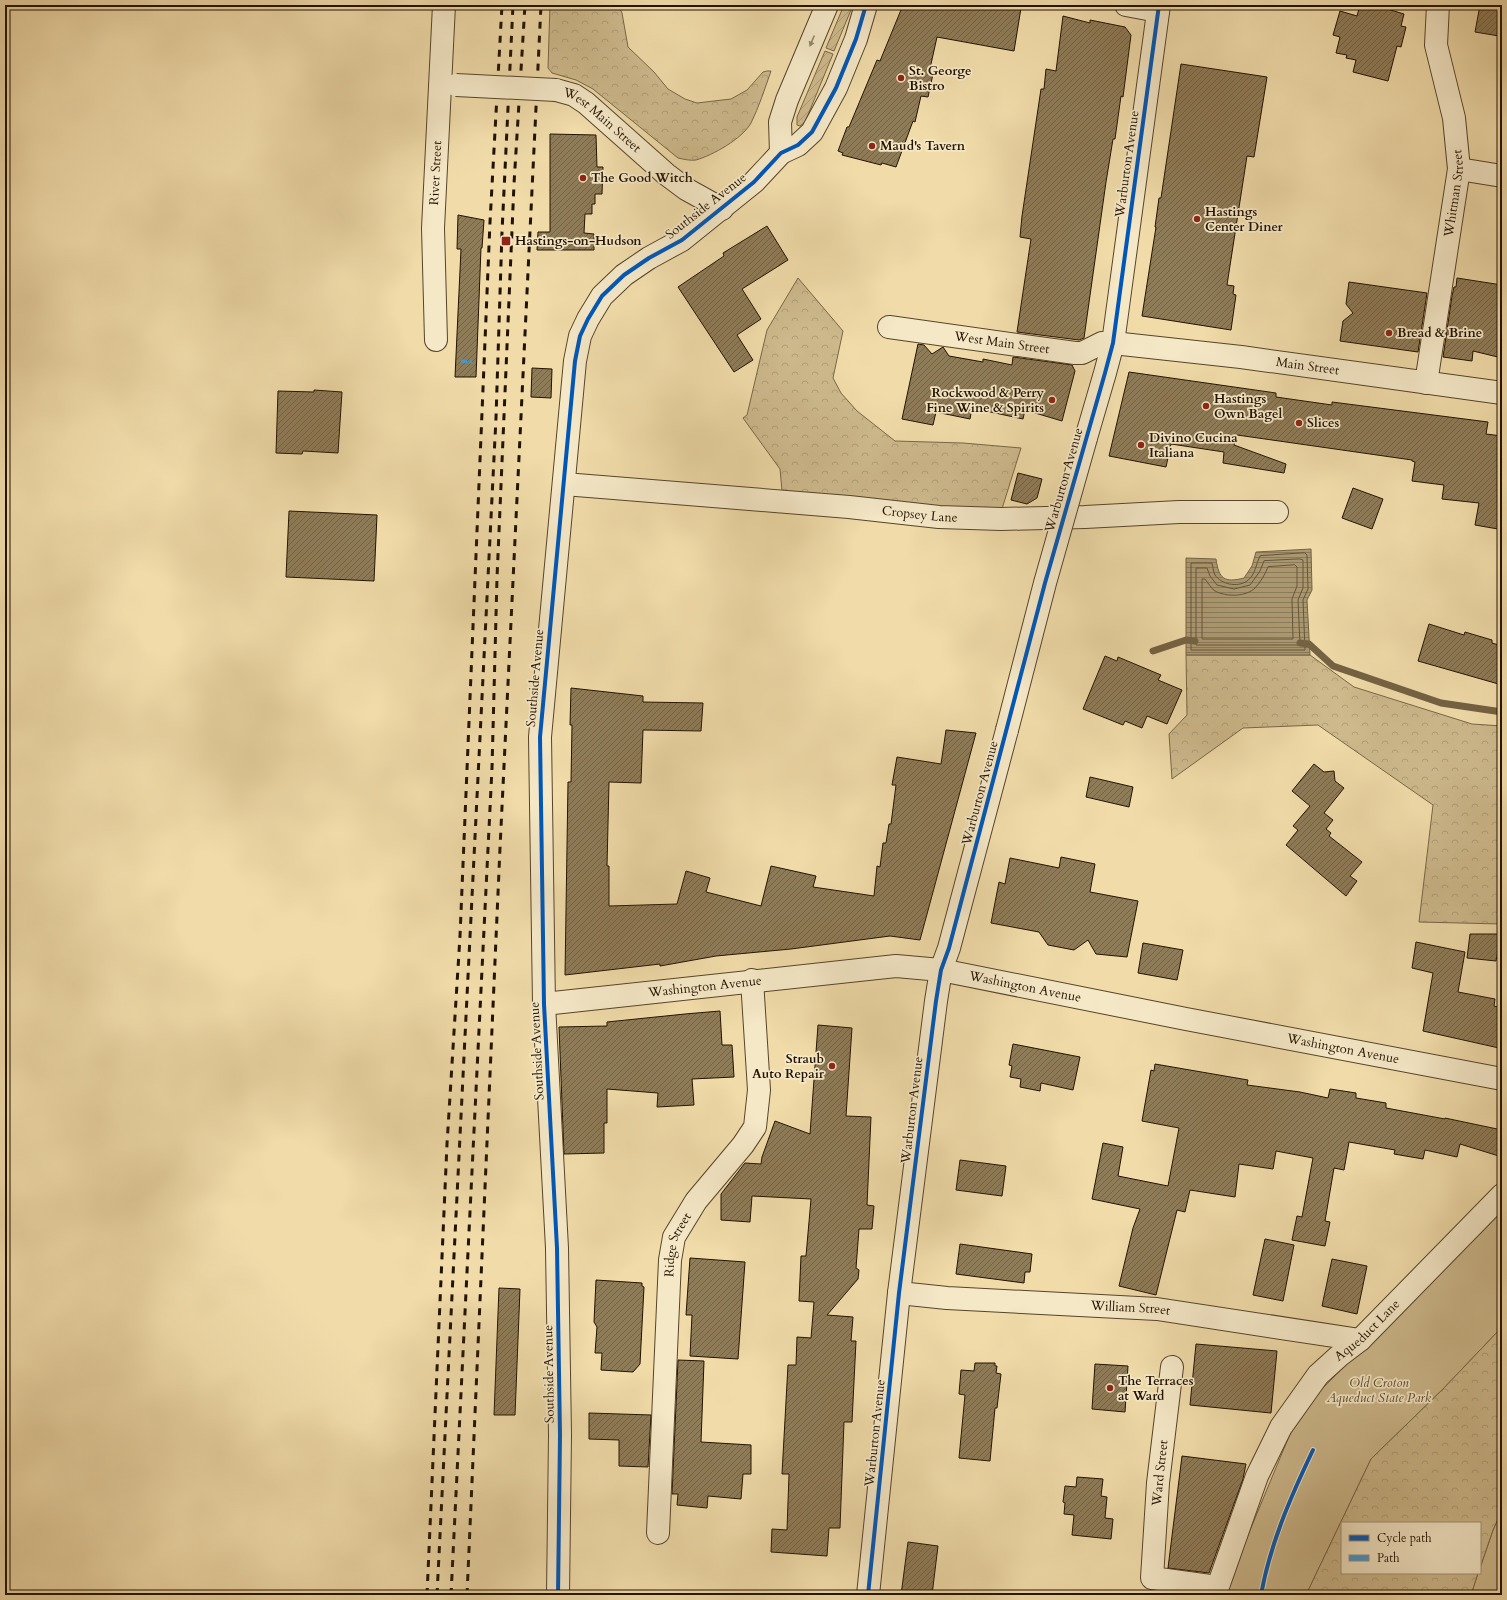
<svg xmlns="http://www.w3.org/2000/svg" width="1507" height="1600" viewBox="0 0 1507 1600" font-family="Cardo,serif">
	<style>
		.green { fill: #cdb98c; stroke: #786646 }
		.forest { fill: url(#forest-crowns); stroke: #786646 }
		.garden { fill: url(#garden-furrows); stroke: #786646 }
		.water { fill: url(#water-rules); stroke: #746243 }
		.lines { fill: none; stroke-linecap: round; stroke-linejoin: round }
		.shore { stroke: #665438; stroke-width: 1 }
		.stream { stroke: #746243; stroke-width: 7 }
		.building { fill: url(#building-hatch); stroke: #231200 }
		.minor-casing { stroke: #56442a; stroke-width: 24 }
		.tertiary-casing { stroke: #56442a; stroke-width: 24 }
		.minor { stroke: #f5e8c7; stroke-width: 22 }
		.tertiary { stroke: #f5e8c7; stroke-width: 22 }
		.rail { stroke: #231200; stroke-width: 3; stroke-dasharray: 7 7; stroke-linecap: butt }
		.minor-bridge-casing { stroke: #56442a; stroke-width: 24; stroke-linecap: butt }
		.tertiary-bridge-casing { stroke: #56442a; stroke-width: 24; stroke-linecap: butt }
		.minor-bridge { stroke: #f5e8c7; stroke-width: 22 }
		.tertiary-bridge { stroke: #f5e8c7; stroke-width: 22 }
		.quiet { stroke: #3c9adc; stroke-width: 3; stroke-dasharray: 6 3; stroke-linecap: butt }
		.cycleway-casing { stroke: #f5e8c7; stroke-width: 6 }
		.cycleway { stroke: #0057b8; stroke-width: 4 }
		.oneway { fill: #96886d }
		.poi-dot { fill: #8f2418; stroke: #f5e8c7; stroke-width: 1.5 }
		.labels { text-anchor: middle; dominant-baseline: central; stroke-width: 3.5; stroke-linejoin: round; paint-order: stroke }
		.poi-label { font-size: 13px; font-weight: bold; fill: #231200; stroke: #f5e8c7; text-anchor: start }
		.street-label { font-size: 13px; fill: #231200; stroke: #f5e8c7 }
		.park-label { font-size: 13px; font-style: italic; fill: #5e4c31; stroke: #f5e8c7 }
	</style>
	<defs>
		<pattern id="forest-crowns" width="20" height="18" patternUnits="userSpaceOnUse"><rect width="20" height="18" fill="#cdb98c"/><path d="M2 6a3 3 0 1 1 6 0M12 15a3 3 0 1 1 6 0" fill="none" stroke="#b09e77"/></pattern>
		<pattern id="garden-furrows" width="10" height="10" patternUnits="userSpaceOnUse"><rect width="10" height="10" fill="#cdb98c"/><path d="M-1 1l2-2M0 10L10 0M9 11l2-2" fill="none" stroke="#b09e77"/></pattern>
		<pattern id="water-rules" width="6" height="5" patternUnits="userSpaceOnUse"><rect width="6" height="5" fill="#aa9770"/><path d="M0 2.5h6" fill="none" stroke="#8a7a5a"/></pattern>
		<pattern id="building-hatch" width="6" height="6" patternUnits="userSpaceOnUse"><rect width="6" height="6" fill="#8e7b58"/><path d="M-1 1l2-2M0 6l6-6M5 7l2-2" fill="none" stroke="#746346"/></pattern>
	</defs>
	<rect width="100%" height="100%" fill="#f0dba9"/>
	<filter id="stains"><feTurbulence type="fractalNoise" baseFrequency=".005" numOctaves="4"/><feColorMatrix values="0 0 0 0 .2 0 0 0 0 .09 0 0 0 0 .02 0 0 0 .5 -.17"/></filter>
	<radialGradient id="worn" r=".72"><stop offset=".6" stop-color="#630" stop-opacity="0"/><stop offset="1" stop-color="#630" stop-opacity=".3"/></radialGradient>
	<g class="green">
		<polygon points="1502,1206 1502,1327 1443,1389 1371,1459 1306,1595 1224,1595 1226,1588 1290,1434 1319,1392"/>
		<polygon points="1502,1510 1502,1595 1471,1595 1478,1573 1480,1573 1480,1568 1493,1530"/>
	</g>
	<g class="forest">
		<path d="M550 5H618L622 13 628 47 654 72 668 89 685 99 697 103 731 99 747 90 763 72 767 71H771C765 88 759 107 751 123 742 139 713 155 696 160 690 161 683 159 678 158L593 89 576 80 552 73 548 68Z"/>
		<polygon points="798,278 843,331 833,378 841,393 857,411 895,441 963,443 1021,448 1001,512 782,491 780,469 743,418 747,415 767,330"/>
		<polygon points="1186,655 1310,655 1354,687 1472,724 1502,726 1502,924 1419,922 1433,805 1318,725 1243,728 1172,779 1169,734 1187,715"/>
		<polygon points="1502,1327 1502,1510 1493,1530 1480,1568 1480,1523 1342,1523 1342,1573 1478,1573 1471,1595 1306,1595 1371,1459 1443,1389"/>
	</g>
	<g class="garden">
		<polygon points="844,5 853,5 834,51 826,48"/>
		<polygon points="825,51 833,54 805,122 800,126 797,125 797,117"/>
	</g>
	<path class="water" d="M1311 549 1312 590 1307 600 1310 655H1186V558L1216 559C1219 579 1224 583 1244 578L1252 566 1256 552Z"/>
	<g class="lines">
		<g class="shore">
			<path d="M1305 553 1307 555 1308 589 1303 600 1305 650H1191V563H1212C1213 567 1213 571 1215 575 1221 584 1237 588 1247 581 1255 576 1256 564 1260 556Z"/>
			<polygon points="1300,559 1303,560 1303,588 1298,600 1300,645 1196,645 1196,568 1207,568 1210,576 1217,585 1234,589 1250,585 1260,571 1264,561"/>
			<path d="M1295 565 1297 567V586L1292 599 1293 639H1202V579H1205C1208 583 1211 588 1215 591 1226 597 1246 597 1255 588 1261 582 1265 574 1268 567Z"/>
		</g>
		<g class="stream">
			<polyline points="1300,643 1309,644 1333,666 1441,703 1502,712"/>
			<polyline points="1153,651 1186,640 1195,641"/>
		</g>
	</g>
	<g class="building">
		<polygon points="903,5 1003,5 1021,8 1014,51 937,37 929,73 933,74 928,97 921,96 915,122 913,121 896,167 882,163 881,165 842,155 843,153 838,151 847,127 849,127 877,60 880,61"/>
		<polygon points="1360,5 1385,5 1384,8 1404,14 1401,26 1406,27 1401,47 1397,46 1388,81 1353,72 1356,60 1346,58 1347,55 1336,53 1340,37 1333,35 1340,11 1357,16"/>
		<polygon points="1480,5 1502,5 1502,31 1500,31 1499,36 1475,32"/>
		<polygon points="1063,16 1090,23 1090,20 1125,27 1131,35 1123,97 1121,96 1115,139 1113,139 1106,182 1084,338 1079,340 1017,332 1031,239 1020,237 1022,216 1041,89 1044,89 1046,69 1056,71"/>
		<polygon points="1181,64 1267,77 1254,157 1247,156 1227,285 1234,286 1233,294 1236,295 1231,330 1142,316 1156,227 1155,227 1159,198 1161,198"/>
		<polygon points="550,134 596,135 597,167 603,167 602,194 595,194 595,204 592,204 592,214 585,214 584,233 594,234 594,250 537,250 538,232 550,232"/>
		<polygon points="458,215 484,220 482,248 481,248 476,377 455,377 461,249 457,249"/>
		<polygon points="767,226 788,260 742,289 761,319 737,335 753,360 734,372 678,287 724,256 723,253"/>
		<polygon points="1457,278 1502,285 1502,358 1473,351 1472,361 1443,357 1452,296 1454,287 1456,287"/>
		<polygon points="1349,282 1427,293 1418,352 1340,341 1343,321 1353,313 1346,304"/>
		<polygon points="918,344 924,345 932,354 943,347 949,356 983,362 983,359 1012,365 1013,357 1072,365 1075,371 1062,421 1025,410 1023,419 972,408 970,419 936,412 933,425 902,419"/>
		<polygon points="532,368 552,369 551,398 531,397"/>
		<polygon points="1129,372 1276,393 1276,397 1332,405 1332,402 1488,422 1486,434 1502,436 1502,509 1498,529 1475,525 1479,503 1442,499 1444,485 1412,481 1415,462 1412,461 1412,460 1237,435 1234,445 1286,464 1284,473 1223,463 1224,452 1171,444 1166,467 1109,456"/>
		<polygon points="314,390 342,392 338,453 303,451 302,454 276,453 278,391 314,392"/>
		<polygon points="1018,473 1042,479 1037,498 1027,504 1011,500"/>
		<polygon points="1353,488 1383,499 1372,529 1342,518"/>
		<polygon points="289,511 377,515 374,581 286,577"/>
		<polygon points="1429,624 1464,635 1465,632 1492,640 1492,643 1502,646 1502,685 1418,661"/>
		<polygon points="1105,656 1117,661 1118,657 1161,675 1158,680 1182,690 1167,724 1147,716 1142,728 1125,721 1123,725 1083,709"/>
		<polygon points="571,688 643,696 643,702 703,703 701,731 643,730 641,783 609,782 607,866 609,866 609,906 677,904 686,871 710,878 706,892 761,906 771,866 816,876 813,887 874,896 877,866 880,867 883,843 886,843 889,824 891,824 896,785 892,785 897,757 941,764 946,730 976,733 920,940 890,936 791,949 716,956 660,966 660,964 565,975 568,782 571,782 572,725 570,725"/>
		<polygon points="1314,764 1324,772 1334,771 1335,781 1344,788 1324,813 1333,820 1326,829 1331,833 1329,836 1362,862 1350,876 1357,881 1346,896 1286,845 1298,830 1293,826 1310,806 1292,791"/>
		<polygon points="1090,777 1133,787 1129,807 1086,797"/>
		<polygon points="1061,857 1095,864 1090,892 1138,901 1127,957 1096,954 1088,940 1074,950 1048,945 1039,932 991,923 999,882 1005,884 1010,858 1059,868"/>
		<polygon points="1470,934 1501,934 1496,961 1467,958"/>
		<polygon points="1416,942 1465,952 1458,992 1495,999 1494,1006 1502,1008 1502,1034 1499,1048 1423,1031 1433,973 1412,968"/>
		<polygon points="1143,943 1183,950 1177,980 1138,973"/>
		<polygon points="720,1011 722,1045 732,1045 734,1077 692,1079 694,1105 657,1107 658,1093 607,1089 607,1123 604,1123 604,1153 564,1154 559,1027 607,1026 607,1022 685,1014"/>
		<polygon points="818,1025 852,1028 846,1116 871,1117 867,1205 874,1206 872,1229 859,1229 856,1268 859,1270 858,1279 827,1315 853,1317 851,1341 856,1341 852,1422 844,1422 840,1528 829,1528 827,1556 771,1552 772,1529 787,1530 789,1474 782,1474 788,1365 796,1365 797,1337 811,1338 814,1302 799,1301 801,1256 806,1256 811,1199 752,1196 750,1222 721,1220 721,1194 745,1163 761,1164 762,1157 775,1121 810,1134"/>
		<polygon points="1013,1044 1080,1057 1073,1090 1041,1083 1040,1091 1020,1087 1021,1079 1010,1077 1012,1066 1009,1065"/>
		<polygon points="1155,1064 1248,1080 1247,1085 1300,1092 1328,1098 1330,1089 1356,1093 1356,1098 1386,1103 1386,1108 1445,1119 1445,1118 1502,1130 1502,1157 1460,1144 1457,1157 1425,1150 1423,1159 1394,1154 1395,1150 1349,1142 1344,1170 1334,1168 1325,1221 1330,1222 1325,1246 1292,1240 1297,1216 1302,1217 1313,1158 1276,1151 1273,1169 1239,1164 1235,1197 1190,1190 1185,1212 1177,1210 1156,1295 1119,1286 1133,1228 1140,1209 1092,1199 1103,1143 1123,1147 1118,1176 1168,1186 1179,1128 1142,1121 1151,1070 1154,1071"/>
		<polygon points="960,1160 1006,1166 1002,1196 956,1190"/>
		<polygon points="1265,1239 1294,1245 1283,1301 1253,1295"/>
		<polygon points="960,1244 1032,1254 1030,1272 1025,1272 1024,1283 956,1274"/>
		<polygon points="690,1258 745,1262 738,1359 690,1356 692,1315 686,1315"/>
		<polygon points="1332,1259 1367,1266 1357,1314 1322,1306"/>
		<polygon points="596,1280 642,1283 642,1286 644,1287 640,1364 633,1372 601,1370 602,1353 595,1353 597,1327 594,1322"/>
		<polygon points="499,1288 520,1289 515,1415 494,1415"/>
		<polygon points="1196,1344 1277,1351 1271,1413 1190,1405"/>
		<polygon points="678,1360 704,1361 701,1442 751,1445 751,1474 743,1474 741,1499 708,1496 707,1508 677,1505 678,1494 672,1494"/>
		<polygon points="975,1363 995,1363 995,1366 997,1366 996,1373 1001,1374 997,1408 995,1408 990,1461 959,1458 965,1395 959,1394 961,1370 974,1371"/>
		<polygon points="1095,1364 1128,1366 1125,1412 1092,1409"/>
		<polygon points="589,1413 651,1415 648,1467 619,1466 619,1440 589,1439"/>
		<polygon points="1182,1456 1246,1464 1243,1479 1209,1573 1168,1568"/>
		<polygon points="1077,1477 1103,1479 1101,1496 1107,1497 1105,1518 1113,1519 1111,1539 1072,1535 1074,1515 1064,1514 1065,1503 1063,1502 1065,1486 1076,1487"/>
		<polygon points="908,1542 938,1546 932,1595 901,1595"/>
	</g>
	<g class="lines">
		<g class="minor-casing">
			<g id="minor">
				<polyline points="1126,5 1158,11"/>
				<path id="s1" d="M556 90 574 95 586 103 666 174 686 189 722 209"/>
				<polyline points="781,153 780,122 787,100 827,5"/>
				<polyline points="1459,169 1502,176"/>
				<path id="s2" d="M889 327 1075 353H1082L1102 343H1113"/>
				<path id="s3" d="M436 340 433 228 444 5"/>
				<path id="s4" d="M1426 383 1459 169 1454 118 1436 45 1438 5"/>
				<path id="s5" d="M564 484 849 507 939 517 1001 519 1085 517 1179 512H1277"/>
				<path id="s6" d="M544 1004 896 966 941 970 1186 1019 1502 1079"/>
				<path id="s7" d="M899 1293 947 1298 1157 1309 1360 1340"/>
				<polyline points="1172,1367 1158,1483 1152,1578 1217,1587"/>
				<path id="s8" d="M658 1533 670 1260 674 1237 696 1201 743 1145 755 1127 759 1090 752 980"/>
				<polyline points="558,1595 560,1435 557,1248 544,1004 540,737 575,361 580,336 588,319 602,296 624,275 649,258 682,240 754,182 781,153 798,145 812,132 836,88 856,39 866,5"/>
				<path id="s9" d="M1215 1595 1257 1476 1281 1427 1318 1375 1339 1356 1360 1340 1502 1195"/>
			</g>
		</g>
		<g class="tertiary-casing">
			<g id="tertiary">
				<path id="s10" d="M1113 343 1241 357 1502 393"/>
				<polyline points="1086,438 1105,373 1113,343 1159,5"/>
				<polyline points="868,1595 899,1293 936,1001 941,970 949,948 1007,730"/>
			</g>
		</g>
		<use href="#minor" class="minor"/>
		<use href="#tertiary" class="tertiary"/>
		<g class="rail">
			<polyline points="427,1595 447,1144 460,936 490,222 502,5"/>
			<polyline points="437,1595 496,418 502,232 513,5"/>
			<polyline points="451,1595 492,768 497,578 514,184 525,5"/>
			<polyline points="467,1595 500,848 541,5"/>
		</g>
		<g class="minor-bridge-casing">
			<polyline id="minor-bridge" points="456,85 556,90"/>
		</g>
		<g class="tertiary-bridge-casing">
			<polyline id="tertiary-bridge" points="1007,730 1045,583 1086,438"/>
		</g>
		<use href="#minor-bridge" class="minor-bridge"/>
		<use href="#tertiary-bridge" class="tertiary-bridge"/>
		<polyline class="quiet" points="461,361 472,362"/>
		<g class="cycleway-casing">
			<g id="cycleway">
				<polyline points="558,1595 560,1435 557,1248 544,1004 540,737 575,361 580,336 588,319 602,296 624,275 649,258 682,240 754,182 781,153 798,145 812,132 836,88 856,39 866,5"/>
				<polyline points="868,1595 899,1293 936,1001 941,970 949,948 1045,583 1105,373 1113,343 1159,5"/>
				<path d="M1261 1595C1270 1544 1291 1496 1313 1450"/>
			</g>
		</g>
		<use href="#cycleway" class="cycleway"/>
	</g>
	<defs><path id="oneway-solid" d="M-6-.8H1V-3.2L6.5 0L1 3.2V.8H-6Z"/></defs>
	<use class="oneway" href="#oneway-solid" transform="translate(812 41) rotate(113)"/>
	<g class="poi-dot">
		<circle cx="901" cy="78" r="4"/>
		<circle cx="872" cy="146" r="4"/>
		<circle cx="583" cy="178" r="4"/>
		<circle cx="1197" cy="219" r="4"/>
		<rect x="501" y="236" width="10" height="10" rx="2"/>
		<circle cx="1389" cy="333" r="4"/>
		<circle cx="1052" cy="400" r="4"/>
		<circle cx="1206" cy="406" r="4"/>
		<circle cx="1299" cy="423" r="4"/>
		<circle cx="1141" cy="445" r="4"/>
		<circle cx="832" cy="1066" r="4"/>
		<circle cx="1110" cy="1388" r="4"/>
	</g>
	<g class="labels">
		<g class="poi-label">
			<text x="909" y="71">St. George<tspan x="909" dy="15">Bistro</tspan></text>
			<text x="880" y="146">Maud's Tavern</text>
			<text x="591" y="178">The Good Witch</text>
			<text x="1205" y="212">Hastings<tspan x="1205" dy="15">Center Diner</tspan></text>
			<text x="515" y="241">Hastings-on-Hudson</text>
			<text x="1397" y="333">Bread &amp; Brine</text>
			<text x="1044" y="393" text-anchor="end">Rockwood &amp; Perry<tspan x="1044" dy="15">Fine Wine &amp; Spirits</tspan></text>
			<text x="1214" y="399">Hastings<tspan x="1214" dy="15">Own Bagel</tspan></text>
			<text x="1307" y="423">Slices</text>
			<text x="1149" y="438">Divino Cucina<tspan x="1149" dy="15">Italiana</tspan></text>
			<text x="824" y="1059" text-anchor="end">Straub<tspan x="824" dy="15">Auto Repair</tspan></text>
			<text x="1118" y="1381">The Terraces<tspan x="1118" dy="15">at Ward</tspan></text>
		</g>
		<g class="street-label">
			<text stroke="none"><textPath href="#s1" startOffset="56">West Main Street</textPath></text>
			<text transform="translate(1127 164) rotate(-82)">Warburton Avenue</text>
			<text stroke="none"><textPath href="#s3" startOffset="167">River Street</textPath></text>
			<text stroke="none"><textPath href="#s4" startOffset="192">Whitman Street</textPath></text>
			<text transform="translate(706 206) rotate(-38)">Southside Avenue</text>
			<text stroke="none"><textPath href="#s2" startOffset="114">West Main Street</textPath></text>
			<text stroke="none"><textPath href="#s10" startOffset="196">Main Street</textPath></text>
			<text transform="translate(1064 480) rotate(-74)">Warburton Avenue</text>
			<text stroke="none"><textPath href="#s5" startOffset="357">Cropsey Lane</textPath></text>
			<text transform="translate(535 678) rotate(-85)">Southside Avenue</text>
			<text transform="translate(980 793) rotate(-75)">Warburton Avenue</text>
			<text stroke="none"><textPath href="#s6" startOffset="162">Washington Avenue</textPath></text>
			<text stroke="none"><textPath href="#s6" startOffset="485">Washington Avenue</textPath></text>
			<text stroke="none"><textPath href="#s6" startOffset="809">Washington Avenue</textPath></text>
			<text transform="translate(537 1051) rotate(-93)">Southside Avenue</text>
			<text transform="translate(912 1110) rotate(-83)">Warburton Avenue</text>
			<text stroke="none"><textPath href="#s8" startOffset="290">Ridge Street</textPath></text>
			<text stroke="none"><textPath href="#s7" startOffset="232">William Street</textPath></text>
			<text stroke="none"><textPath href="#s9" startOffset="311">Aqueduct Lane</textPath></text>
			<text transform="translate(549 1374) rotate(-91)">Southside Avenue</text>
			<text transform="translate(875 1433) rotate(-84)">Warburton Avenue</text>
			<text transform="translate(1160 1473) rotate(-84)">Ward Street</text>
		</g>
		<g class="park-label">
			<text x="1379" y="1383">Old Croton<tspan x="1379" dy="15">Aqueduct State Park</tspan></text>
		</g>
	</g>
	<rect width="1507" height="1600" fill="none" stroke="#f0dba9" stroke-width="20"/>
	<rect x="6" y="6" width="1495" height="1588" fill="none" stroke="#231200" stroke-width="2"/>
	<rect x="10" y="10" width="1487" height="1580" fill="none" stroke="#231200"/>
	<rect x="1341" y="1522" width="140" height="52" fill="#f5e8c7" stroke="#a19277"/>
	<rect x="1349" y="1535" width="20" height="6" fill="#0057b8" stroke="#a19277"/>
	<text x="1377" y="1542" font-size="12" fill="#231200">Cycle path</text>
	<rect x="1349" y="1555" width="20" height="6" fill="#3c9adc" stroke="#a19277"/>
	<text x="1377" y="1562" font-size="12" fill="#231200">Path</text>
	<rect width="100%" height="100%" filter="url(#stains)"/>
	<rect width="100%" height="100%" fill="url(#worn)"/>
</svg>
